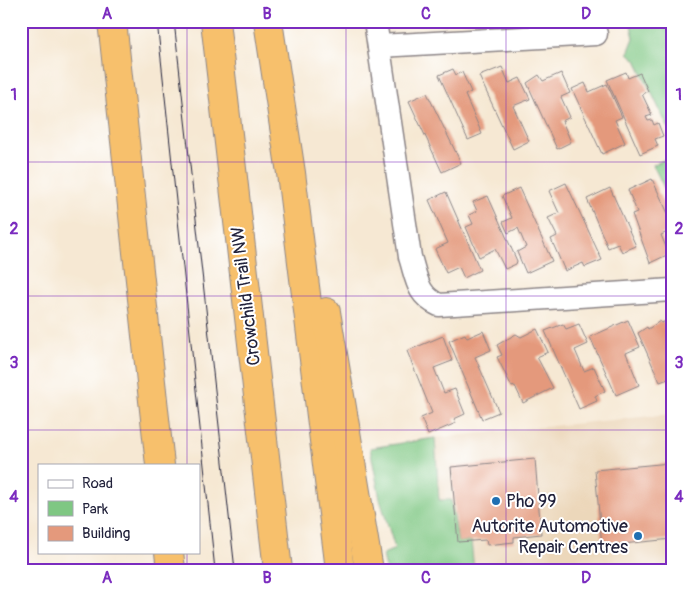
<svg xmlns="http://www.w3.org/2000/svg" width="693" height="591" viewBox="0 0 693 591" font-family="Pangolin,sans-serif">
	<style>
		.built { fill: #ecd7ba }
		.green { fill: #7fc783; stroke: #50745f }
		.building { fill: #e4997c }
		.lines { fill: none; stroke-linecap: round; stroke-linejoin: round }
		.street-casing { stroke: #8c8587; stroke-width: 25 }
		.highway-casing { stroke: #8c8587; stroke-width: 30 }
		.street { stroke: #fff; stroke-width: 22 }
		.highway { stroke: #f7c06c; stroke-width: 28 }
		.tram { stroke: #22223b; stroke-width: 1 }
		.grid { fill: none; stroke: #7b2cbf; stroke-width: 1; stroke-opacity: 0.55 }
		.poi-dot { fill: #1f6fb2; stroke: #fff; stroke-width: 2 }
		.labels { text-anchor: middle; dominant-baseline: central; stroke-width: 4; stroke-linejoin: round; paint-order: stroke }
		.street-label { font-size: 18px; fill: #22223b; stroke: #fff }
		.poi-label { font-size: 18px; fill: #22223b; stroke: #fff; text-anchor: start }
		.neatline { fill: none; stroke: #7b2cbf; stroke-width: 2 }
		.grid-label { font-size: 16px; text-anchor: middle; font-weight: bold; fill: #7b2cbf }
	</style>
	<rect width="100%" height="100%" fill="#fff"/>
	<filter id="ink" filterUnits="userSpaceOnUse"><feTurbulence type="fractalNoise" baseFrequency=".02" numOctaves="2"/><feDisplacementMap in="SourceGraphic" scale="10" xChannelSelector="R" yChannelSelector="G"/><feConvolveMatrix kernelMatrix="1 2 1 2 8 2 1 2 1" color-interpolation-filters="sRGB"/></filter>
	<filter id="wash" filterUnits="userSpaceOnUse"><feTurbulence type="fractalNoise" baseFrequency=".0096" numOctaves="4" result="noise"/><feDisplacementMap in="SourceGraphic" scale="20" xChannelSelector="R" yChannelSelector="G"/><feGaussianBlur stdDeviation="1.12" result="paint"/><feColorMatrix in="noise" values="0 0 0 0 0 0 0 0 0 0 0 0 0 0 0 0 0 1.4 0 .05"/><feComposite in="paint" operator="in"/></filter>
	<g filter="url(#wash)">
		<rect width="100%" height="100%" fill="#f6e8d3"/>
		<polygon class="built" points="672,414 672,570 443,570 413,440"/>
		<g class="green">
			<polygon points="630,21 672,21 672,136 636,60 628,53 634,38"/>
			<polygon points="672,156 672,204 653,165"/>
			<polygon points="435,438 439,500 451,500 458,542 471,541 474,570 386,570 383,554 395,549 380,499 370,448"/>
		</g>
		<g id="blocks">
			<g class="building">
				<polygon points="502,67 509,83 520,78 530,99 513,106 529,141 513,149 479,76"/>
				<polygon points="453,69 456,75 462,72 471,92 465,95 482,134 468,140 439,75"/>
				<polygon points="626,72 628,78 640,73 648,91 642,94 652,115 646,117 648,121 652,120 654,125 658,123 663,136 655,139 658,146 640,154 607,80"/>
				<polygon points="561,73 570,93 561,97 570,117 562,121 571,142 557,149 527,83 539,75 543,81"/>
				<polygon points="585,83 589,92 607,84 622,117 615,120 625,143 602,154 572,89"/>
				<polygon points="427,93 461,163 442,172 409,101"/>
				<polygon points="652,179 672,222 672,230 661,235 669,254 650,263 632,214 637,212 628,190"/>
				<polygon points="566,183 602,260 585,267 583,263 565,271 551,239 557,236 548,218 559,213 549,191"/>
				<polygon points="519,188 552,261 526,273 517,252 526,247 518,228 508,233 503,222 512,218 502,196"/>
				<polygon points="610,188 636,246 622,252 618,244 608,248 587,199"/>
				<polygon points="446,192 480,270 464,278 459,267 446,273 435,249 448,243 429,200"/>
				<polygon points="488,196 517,261 516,264 505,269 495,249 479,257 466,227 473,224 469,215 477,211 473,202"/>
				<polygon points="672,319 672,387 668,379 660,382 638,333 647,327 648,329 660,321 661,323"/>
				<polygon points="628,320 640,347 626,353 639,385 616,395 590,337"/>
				<polygon points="563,324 566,329 579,324 588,344 575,350 584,371 594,367 605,391 595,396 597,401 579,409 545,331"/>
				<polygon points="537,329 548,352 537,357 553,388 523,403 515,386 512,387 497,357 502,355 497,345 516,334 521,337"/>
				<polygon points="483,331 491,350 475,357 499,412 482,419 449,341 465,334 467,338"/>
				<polygon points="443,336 452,361 434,368 444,393 455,389 465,414 454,419 456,423 428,435 421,418 432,413 407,351"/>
				<polygon points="668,448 672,448 672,539 602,546 595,470 670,463"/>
				<polygon points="535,459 541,534 514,537 514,542 487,545 486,540 458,542 451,467"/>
			</g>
		</g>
	</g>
	<g filter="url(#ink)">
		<use href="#blocks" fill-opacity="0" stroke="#8c8587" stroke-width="1"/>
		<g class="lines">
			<g class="street-casing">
				<g id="street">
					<path d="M375 21 410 257C417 279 417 295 439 305L672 290"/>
					<polyline points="379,46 596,34"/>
				</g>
			</g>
			<g class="highway-casing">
				<g id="highway">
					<polyline points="112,21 160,465"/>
					<polyline points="215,21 278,570"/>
					<polyline points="268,21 291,173 340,570"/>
					<polyline points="326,312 369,570"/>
					<polyline points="169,552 171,570"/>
				</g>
			</g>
			<use href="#street" class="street"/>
			<use href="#highway" class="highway"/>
			<g class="tram">
				<polyline points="157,21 215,570"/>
				<polyline points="174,21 235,570"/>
			</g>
		</g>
	</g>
	<path class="grid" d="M187 21V465M346 21V570M506 21V570M21 162H672M21 296H672M21 430H672M187 552V570"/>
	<g class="poi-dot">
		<circle cx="496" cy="501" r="5"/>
		<circle cx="638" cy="536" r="5"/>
	</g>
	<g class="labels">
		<g class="street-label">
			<text transform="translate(246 296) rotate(-97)">Crowchild Trail NW</text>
		</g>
		<g class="poi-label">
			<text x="506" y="501">Pho 99</text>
			<text x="628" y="526" text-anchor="end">Autorite Automotive<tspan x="628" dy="21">Repair Centres</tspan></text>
		</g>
	</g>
	<rect width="693" height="591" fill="none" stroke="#fff" stroke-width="55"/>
	<rect x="38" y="464" width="162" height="90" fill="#ffffff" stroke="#a7a7b1"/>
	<rect x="48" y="480" width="25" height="8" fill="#ffffff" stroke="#a7a7b1"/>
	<text x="82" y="488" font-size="15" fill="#22223b">Road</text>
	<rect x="48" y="501" width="25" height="15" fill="#7fc783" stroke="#a7a7b1"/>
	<text x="82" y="514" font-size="15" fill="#22223b">Park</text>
	<rect x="48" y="526" width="25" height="15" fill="#e4997c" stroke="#a7a7b1"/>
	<text x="82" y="538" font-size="15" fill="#22223b">Building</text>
	<rect x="28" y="28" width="638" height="536" class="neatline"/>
	<g class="grid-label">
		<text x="107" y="19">A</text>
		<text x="267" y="19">B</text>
		<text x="426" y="19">C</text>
		<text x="586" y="19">D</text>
		<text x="14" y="100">1</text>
		<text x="679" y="100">1</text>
		<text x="14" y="234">2</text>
		<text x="679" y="234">2</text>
		<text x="14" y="368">3</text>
		<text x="679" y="368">3</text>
		<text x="14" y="502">4</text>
		<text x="679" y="502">4</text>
		<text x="107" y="583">A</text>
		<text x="267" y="583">B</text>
		<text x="426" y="583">C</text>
		<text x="586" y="583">D</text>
	</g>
</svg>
